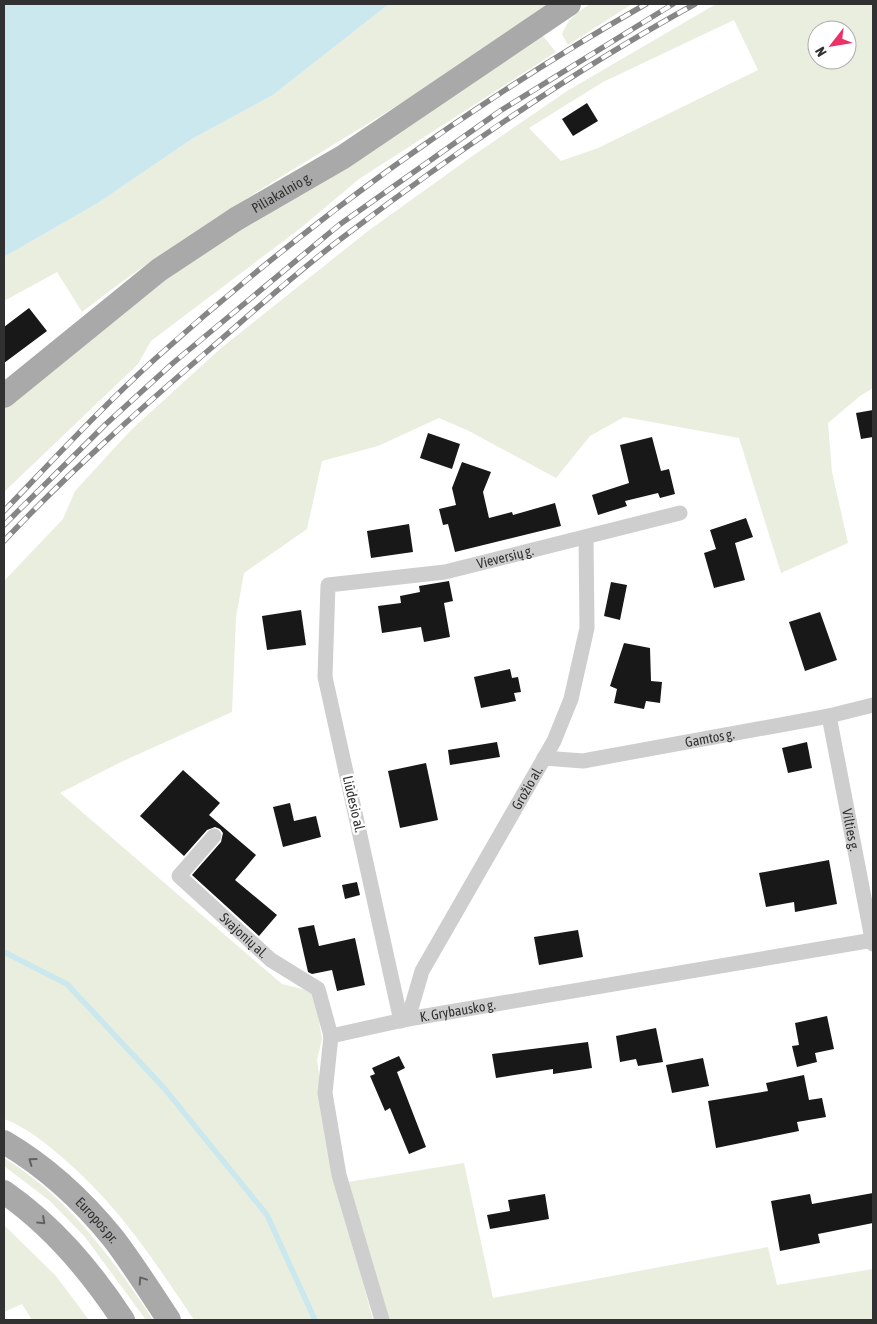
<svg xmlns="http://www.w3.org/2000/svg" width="877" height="1324" viewBox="0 0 877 1324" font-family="'Asap Condensed',sans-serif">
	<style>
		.green { fill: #eaeedf; fill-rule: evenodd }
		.water { fill: #cbe8ee }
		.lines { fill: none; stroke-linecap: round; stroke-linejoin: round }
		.stream { stroke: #cbe8ee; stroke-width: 5.5 }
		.building { fill: #181818 }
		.street { stroke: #cecece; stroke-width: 15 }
		.primary { stroke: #a9a9a9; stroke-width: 24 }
		.rail-casing { stroke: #868686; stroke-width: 5.5 }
		.rail { stroke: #fff; stroke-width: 4; stroke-dasharray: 11; stroke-linecap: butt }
		.oneway { stroke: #616161 }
		.labels { text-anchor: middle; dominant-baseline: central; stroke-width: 5; stroke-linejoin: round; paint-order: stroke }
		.street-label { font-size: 14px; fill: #313131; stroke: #fff }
	</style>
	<rect width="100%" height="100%" fill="#fff"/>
	<g class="green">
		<path d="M389 4H552C491 44 431 86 369 123 271 183 173 241 82 312L57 272 4 301V257L98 203 192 139 273 95Z"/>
		<path d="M590 4H632L568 45 562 34C568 19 577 12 590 4Z"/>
		<path d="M716 4H873V388L860 396 828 423 832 472 848 543 781 573 739 438 624 417 590 436 556 478 469 431 439 418 378 446 322 461 307 529 244 573 236 617 232 712 121 762 60 793 282 984 314 992 322 1039 317 1060 335 1176 373 1320H194C155 1262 118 1205 64 1159 46 1143 26 1127 4 1119V581L63 519 75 491 130 431 221 348 368 231 471 157 567 91ZM734 20 758 70 598 148 561 161 529 128 603 82ZM817 30H847V60H817Z"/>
		<polygon points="543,36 556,52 359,179 302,227 151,341 138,364 4,492 4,405 159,276"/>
		<path d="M4 1158C68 1197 112 1258 153 1320H146L85 1237 50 1201 4 1166Z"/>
		<polygon points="464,1163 493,1298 768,1247 777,1285 873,1269 873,1320 387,1320 348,1182"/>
		<polygon points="4,1225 56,1276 89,1320 32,1320 22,1304 4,1312"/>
	</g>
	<polygon class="water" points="4,4 389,4 273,95 192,139 98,203 4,257"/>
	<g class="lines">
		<polyline class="stream" points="4,952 67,984 164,1088 267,1215 315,1320"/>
	</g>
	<g class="building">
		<polygon points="587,103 598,121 573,136 562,119"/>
		<polygon points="29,308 47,331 4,363 4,327"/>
		<polygon points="873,410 873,437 861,439 856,413"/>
		<polygon points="428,433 460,444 452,469 420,458"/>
		<polygon points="652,437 661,471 669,469 675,494 660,498 658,493 625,501 627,506 598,515 592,495 629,483 620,445"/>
		<polygon points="462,462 491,472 483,492 489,518 512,512 513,515 555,503 561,526 455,552 448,524 443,525 439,509 456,505 452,488"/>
		<polygon points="746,518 753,537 735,543 745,580 714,588 704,553 716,549 710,530"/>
		<polygon points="409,524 413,552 371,558 367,531"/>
		<polygon points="449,581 453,601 444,603 450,637 424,642 421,627 382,633 378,606 401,603 400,596 420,592 419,586"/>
		<polygon points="611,582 627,585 620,620 604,616"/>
		<polygon points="301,610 306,645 267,650 262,616"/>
		<polygon points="820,612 837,660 805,671 789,622"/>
		<polygon points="624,643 650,648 651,681 662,682 660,703 646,701 644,709 614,703 617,689 610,686"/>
		<polygon points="510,669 512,678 518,677 521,692 514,693 516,701 481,708 474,677"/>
		<polygon points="497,742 500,757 450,765 448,750"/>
		<polygon points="807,742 812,768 788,773 782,748"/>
		<polygon points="426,763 438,820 400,828 388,771"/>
		<polygon points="183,770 220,803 209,815 256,855 235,880 277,915 259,936 192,875 221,842 223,833 220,829 215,827 207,830 184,856 140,816"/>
		<polygon points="290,803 294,821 316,816 321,837 283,847 273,807"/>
		<polygon points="829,860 837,904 795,912 794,902 766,907 759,873"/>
		<polygon points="357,882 360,895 345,899 342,885"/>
		<polygon points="314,925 319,946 355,938 365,985 337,991 332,970 312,974 308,972 298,928"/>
		<polygon points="578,930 583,957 539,965 534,937"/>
		<polygon points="827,1016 834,1049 815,1053 817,1062 797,1067 792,1046 799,1045 795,1023"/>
		<polygon points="656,1028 663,1062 638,1066 636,1059 620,1062 616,1036"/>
		<polygon points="588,1042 592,1068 553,1074 553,1069 496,1078 492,1054"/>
		<polygon points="399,1056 405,1068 397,1072 426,1147 409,1154 390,1108 385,1111 370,1076 375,1074 372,1068"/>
		<polygon points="703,1058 709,1086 672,1093 666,1065"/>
		<polygon points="804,1075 809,1100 822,1098 826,1117 797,1122 799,1131 716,1148 708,1101 768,1091 766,1083"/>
		<polygon points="873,1193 873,1223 818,1234 820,1243 780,1251 771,1201 810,1194 812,1204"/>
		<polygon points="545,1194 549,1219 490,1229 487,1215 510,1211 508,1200"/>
	</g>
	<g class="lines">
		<g class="street">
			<path id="s1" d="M829 716 873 944"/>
			<path id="s2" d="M544 758 583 761 829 716 873 705"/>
			<path id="s3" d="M214 836 179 876 271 960 318 989 331 1036"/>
			<path id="s4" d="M408 1019 422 971 554 741 571 699 587 628 586 538"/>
			<path id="s5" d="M401 1021 325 677 328 585 445 572 680 513"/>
			<path id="s6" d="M382 1320 339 1175 325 1093 331 1036 408 1019 873 940"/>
		</g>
		<g class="primary">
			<path id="s7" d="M4 396 159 270 236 219 343 157 569 4"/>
			<path id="s8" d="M4 1142C45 1166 83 1201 113 1238 133 1264 151 1293 169 1320"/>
			<path d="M4 1192C53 1226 90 1270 123 1320"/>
		</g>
		<g class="rail-casing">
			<g id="rail">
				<path d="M4 511C53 460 102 407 155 359 305 224 471 104 646 4"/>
				<polyline points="4,525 106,424 173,363 339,225 500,111 673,4"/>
				<path d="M4 541C68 473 139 410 210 349 255 310 299 270 346 235 457 151 573 71 695 4"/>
			</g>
		</g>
		<use href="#rail" class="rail"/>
	</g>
	<defs><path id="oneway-chevron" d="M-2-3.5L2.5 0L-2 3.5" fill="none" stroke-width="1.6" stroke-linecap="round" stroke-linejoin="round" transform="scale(1.25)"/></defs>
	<g class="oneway">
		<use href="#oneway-chevron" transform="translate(32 1161) rotate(-144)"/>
		<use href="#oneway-chevron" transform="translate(42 1221) rotate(43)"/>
		<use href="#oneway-chevron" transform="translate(142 1280) rotate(-124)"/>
	</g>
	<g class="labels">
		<g class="street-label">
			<text stroke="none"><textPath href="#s7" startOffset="345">Piliakalnio g.</textPath></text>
			<text stroke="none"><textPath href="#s5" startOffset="624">Vieversių g.</textPath></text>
			<text stroke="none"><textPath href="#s2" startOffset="168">Gamtos g.</textPath></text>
			<text stroke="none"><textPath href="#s4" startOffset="261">Grožio al.</textPath></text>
			<text transform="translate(354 804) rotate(77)">Liūdesio al.</text>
			<text stroke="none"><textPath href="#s1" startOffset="116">Vilties g.</textPath></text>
			<text stroke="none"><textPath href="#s3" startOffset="141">Svajonių al.</textPath></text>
			<text stroke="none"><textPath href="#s6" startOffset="421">K. Grybausko g.</textPath></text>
			<text stroke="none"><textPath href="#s8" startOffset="122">Europos pr.</textPath></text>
		</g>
	</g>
	<rect width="877" height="1324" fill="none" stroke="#313131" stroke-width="10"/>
	<g transform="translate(832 45) rotate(239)"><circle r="24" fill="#ffffff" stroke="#adadad"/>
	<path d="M0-4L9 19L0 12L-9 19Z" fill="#ea3168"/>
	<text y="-8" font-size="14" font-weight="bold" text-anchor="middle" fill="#313131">N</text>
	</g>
</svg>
